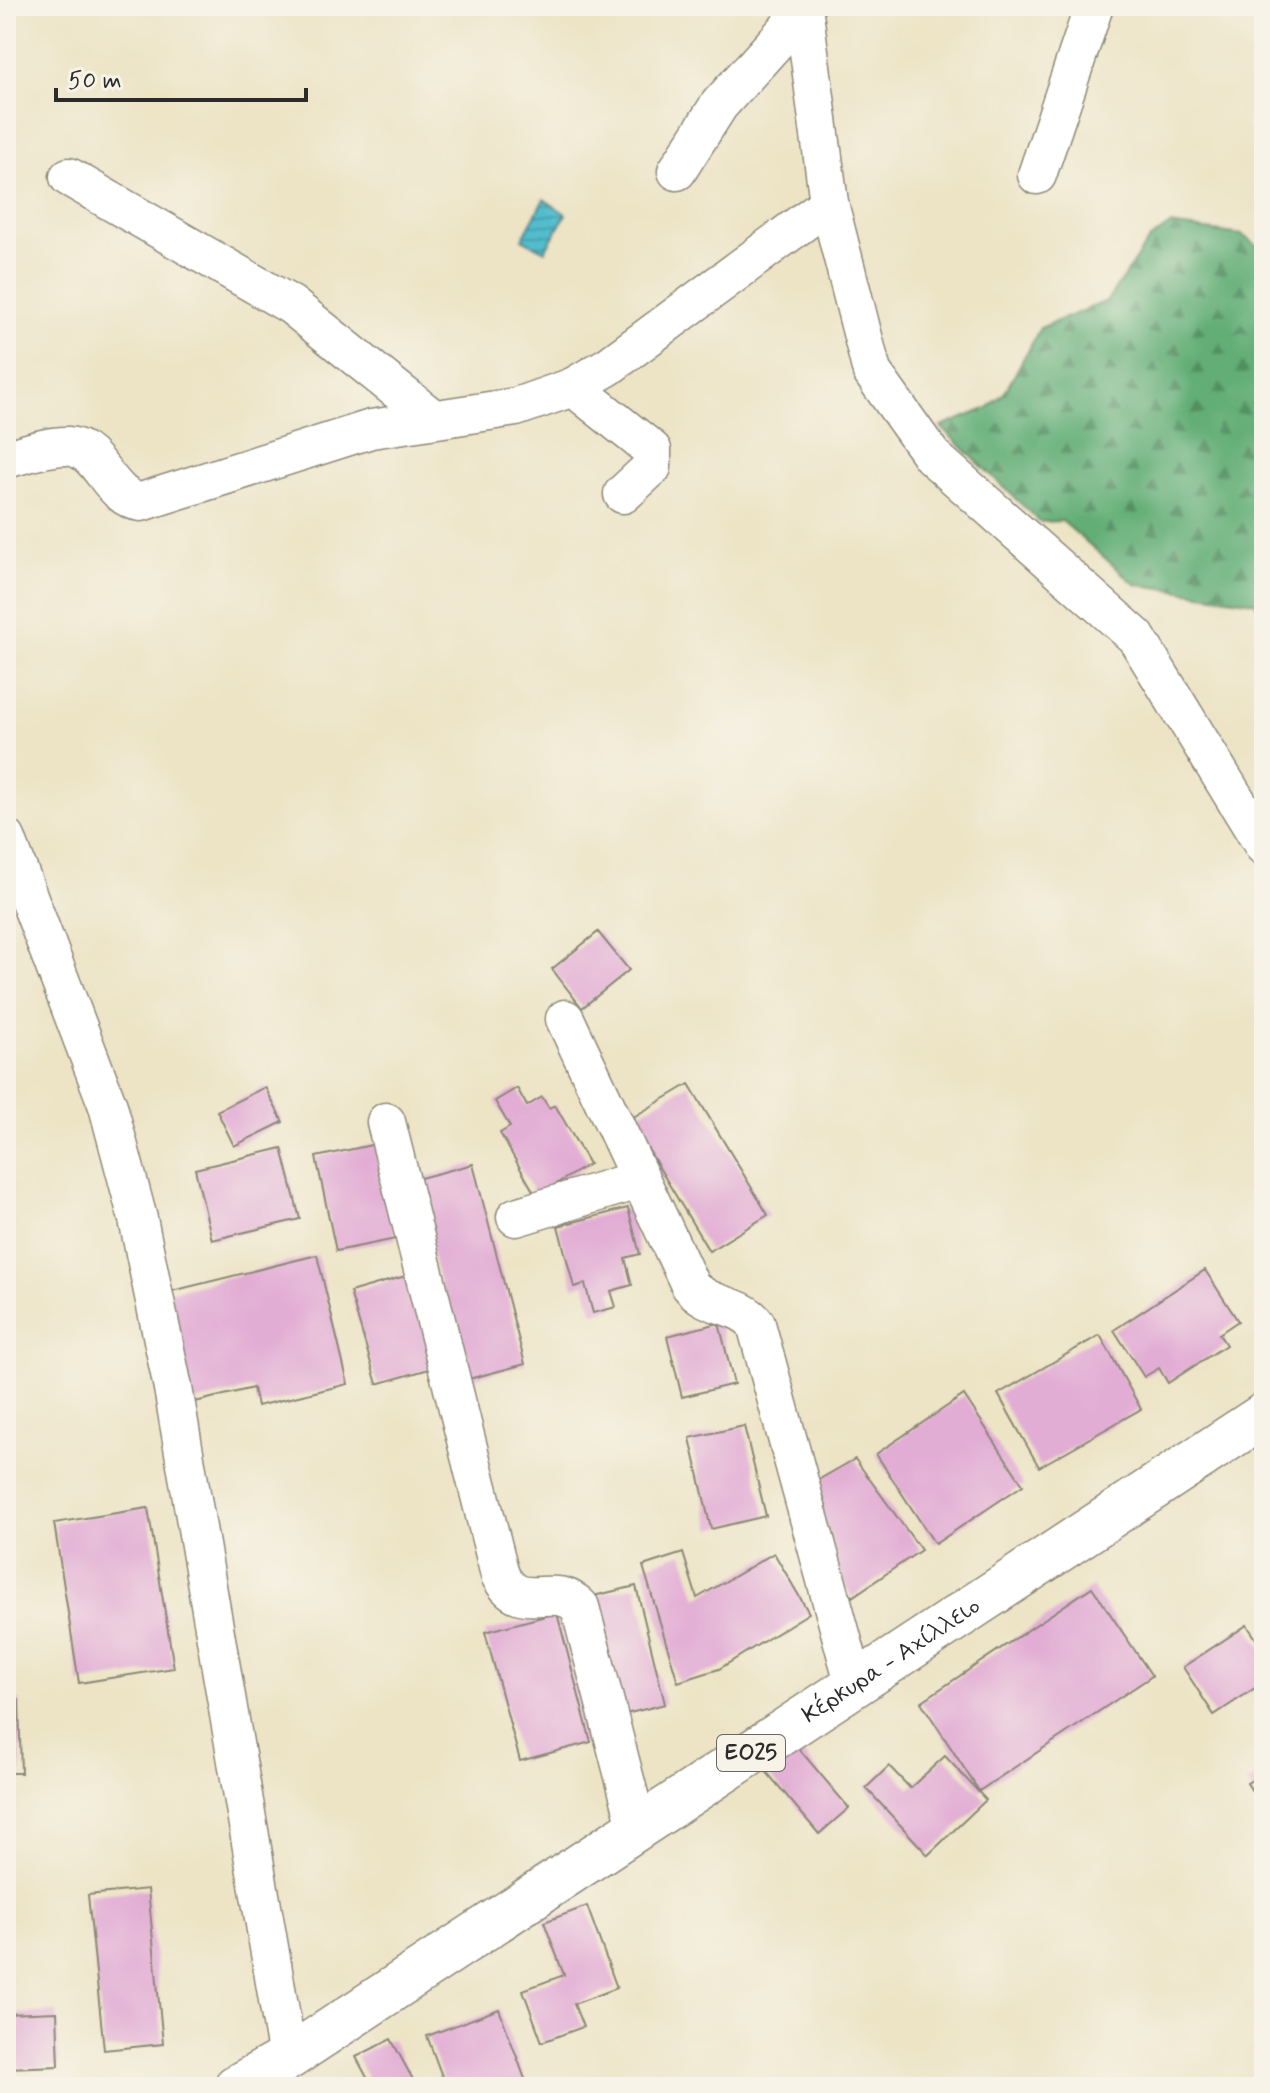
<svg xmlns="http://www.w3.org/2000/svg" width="1270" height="2093" viewBox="0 0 1270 2093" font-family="Mynerve,sans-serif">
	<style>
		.forest { fill: url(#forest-firs); stroke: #466c50; stroke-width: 2 }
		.water { fill: url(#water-rules); stroke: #3e747c; stroke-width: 2 }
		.building { fill: #e2add4 }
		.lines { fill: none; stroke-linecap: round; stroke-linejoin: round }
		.street-casing { stroke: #8c8878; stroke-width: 41 }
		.primary-casing { stroke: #8c8878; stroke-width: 47 }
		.street { stroke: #fff; stroke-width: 38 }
		.primary { stroke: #fff; stroke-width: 44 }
		.labels { text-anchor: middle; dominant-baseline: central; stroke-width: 6; stroke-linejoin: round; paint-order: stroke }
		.shield { fill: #f7f3e8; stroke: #686764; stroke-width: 2 }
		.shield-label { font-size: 22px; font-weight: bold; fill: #2b2b2b }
		.street-label { font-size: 24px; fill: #2b2b2b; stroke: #f7f3e8 }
	</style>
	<defs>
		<pattern id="forest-firs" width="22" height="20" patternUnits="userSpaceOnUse" patternTransform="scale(2)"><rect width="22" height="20" fill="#62ae76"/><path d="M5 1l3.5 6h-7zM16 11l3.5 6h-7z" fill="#518e61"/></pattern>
		<pattern id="water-rules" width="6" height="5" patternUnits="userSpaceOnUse" patternTransform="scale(2)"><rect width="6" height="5" fill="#52bdcd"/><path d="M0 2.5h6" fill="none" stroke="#449aa7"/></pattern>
	</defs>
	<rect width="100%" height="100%" fill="#f7f3e8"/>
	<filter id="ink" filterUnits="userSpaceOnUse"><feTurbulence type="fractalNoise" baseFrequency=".0125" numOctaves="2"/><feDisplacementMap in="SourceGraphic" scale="16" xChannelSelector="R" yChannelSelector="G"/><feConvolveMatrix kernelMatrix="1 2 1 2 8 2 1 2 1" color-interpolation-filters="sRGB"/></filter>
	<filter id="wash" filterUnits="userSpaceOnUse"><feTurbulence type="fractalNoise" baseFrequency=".006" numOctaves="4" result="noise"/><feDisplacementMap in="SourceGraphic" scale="32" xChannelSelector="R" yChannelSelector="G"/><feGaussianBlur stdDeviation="1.8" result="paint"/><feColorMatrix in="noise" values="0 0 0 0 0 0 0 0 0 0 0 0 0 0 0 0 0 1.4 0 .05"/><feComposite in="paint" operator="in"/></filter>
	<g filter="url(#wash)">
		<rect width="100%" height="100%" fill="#ede4c6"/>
		<polygon class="forest" points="1170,225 1242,235 1264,250 1264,614 1254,602 1135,584 1062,521 1040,522 941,427 988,408 1005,392 1040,328 1107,301 1149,240"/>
		<polygon class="water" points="544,199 566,214 545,251 522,239"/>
		<g id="blocks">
			<g class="building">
				<polygon points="598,932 629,970 582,1008 552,969"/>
				<polygon points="689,1084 768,1215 709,1251 630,1119"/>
				<polygon points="265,1087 283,1122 234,1146 217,1111"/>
				<polygon points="517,1088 527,1106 542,1097 549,1108 555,1105 589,1164 536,1196 500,1133 510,1127 495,1101"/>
				<polygon points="376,1144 396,1239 336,1251 316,1157"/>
				<polygon points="282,1148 300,1219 212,1240 195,1169"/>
				<polygon points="473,1164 525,1364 465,1380 413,1180"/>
				<polygon points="628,1208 640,1254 625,1258 632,1285 611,1291 616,1307 593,1313 585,1284 574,1287 558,1226"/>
				<polygon points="317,1255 348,1384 257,1406 253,1388 195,1402 168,1292"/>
				<polygon points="1205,1270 1238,1321 1219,1334 1226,1345 1168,1383 1159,1368 1144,1377 1114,1330"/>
				<polygon points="409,1275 436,1367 377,1384 350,1292"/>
				<polygon points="719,1323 734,1384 682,1397 667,1336"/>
				<polygon points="1100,1335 1141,1409 1039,1467 998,1394"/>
				<polygon points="964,1395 1023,1485 935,1544 876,1454"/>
				<polygon points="744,1426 766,1516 711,1529 690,1438"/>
				<polygon points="855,1459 921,1550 852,1597 839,1575 813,1483"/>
				<polygon points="148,1508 174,1668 79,1683 54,1523"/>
				<polygon points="683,1553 697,1598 774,1553 809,1613 719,1669 678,1682 643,1566"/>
				<polygon points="636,1586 665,1704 618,1716 589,1597"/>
				<polygon points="1092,1587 1152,1676 979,1791 921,1702"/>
				<polygon points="557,1613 591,1742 520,1761 485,1632"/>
				<polygon points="1247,1625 1264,1651 1264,1682 1214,1715 1183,1667"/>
				<polygon points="19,1700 21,1773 6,1773 6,1701"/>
				<polygon points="794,1743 849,1808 819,1834 764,1769"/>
				<polygon points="945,1756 986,1800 928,1855 866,1788 889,1766 910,1788"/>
				<polygon points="1264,1773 1264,1810 1247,1783"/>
				<polygon points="148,1889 163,2044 104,2050 88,1895"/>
				<polygon points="587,1906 617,1988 574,2004 583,2027 542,2042 523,1990 564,1975 544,1922"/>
				<polygon points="499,2009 528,2087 446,2087 427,2036"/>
				<polygon points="57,2012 59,2066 6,2068 6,2014"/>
				<polygon points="391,2039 417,2087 372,2087 356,2057"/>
			</g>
		</g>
	</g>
	<g filter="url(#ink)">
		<use href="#blocks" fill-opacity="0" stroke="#8c8878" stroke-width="2"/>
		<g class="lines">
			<g class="street-casing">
				<g id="street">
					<polyline points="803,6 829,203 872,372 932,456 1136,637 1264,846"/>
					<polyline points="677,171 719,105 802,13"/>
					<polyline points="1037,175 1094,6"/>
					<polyline points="69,177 291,305 432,418"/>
					<polyline points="573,387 609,366 829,203"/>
					<path d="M6 459C25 454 49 445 68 446 101 449 108 498 141 502L371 429 516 407 573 387 652 450V467L623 494"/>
					<polyline points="6,838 108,1106 138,1219 173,1388 288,2058"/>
					<path d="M565 1019 690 1285C707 1308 739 1302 756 1324L855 1686"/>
					<path d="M386 1122 500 1575C521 1617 553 1579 580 1607L637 1826"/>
					<polyline points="516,1217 638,1180"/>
				</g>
			</g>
			<g class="primary-casing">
				<g id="primary">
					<path id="s1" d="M236 2087 288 2058 1264 1415"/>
				</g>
			</g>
			<use href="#street" class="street"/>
			<use href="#primary" class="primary"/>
		</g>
	</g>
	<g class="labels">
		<rect class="shield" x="717" y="1735" width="68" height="36" rx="6"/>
		<g class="shield-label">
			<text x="751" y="1753">ΕΟ25</text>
		</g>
		<g class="street-label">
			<text stroke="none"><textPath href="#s1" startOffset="782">Κέρκυρα - Αχίλλειο</textPath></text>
		</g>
	</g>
	<rect width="1270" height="2093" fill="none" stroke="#f7f3e8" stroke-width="32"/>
	<path d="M56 88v12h250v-12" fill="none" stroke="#2b2b2b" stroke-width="4"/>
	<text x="68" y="88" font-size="24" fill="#2b2b2b" stroke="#f7f3e8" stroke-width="6" paint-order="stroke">50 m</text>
</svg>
